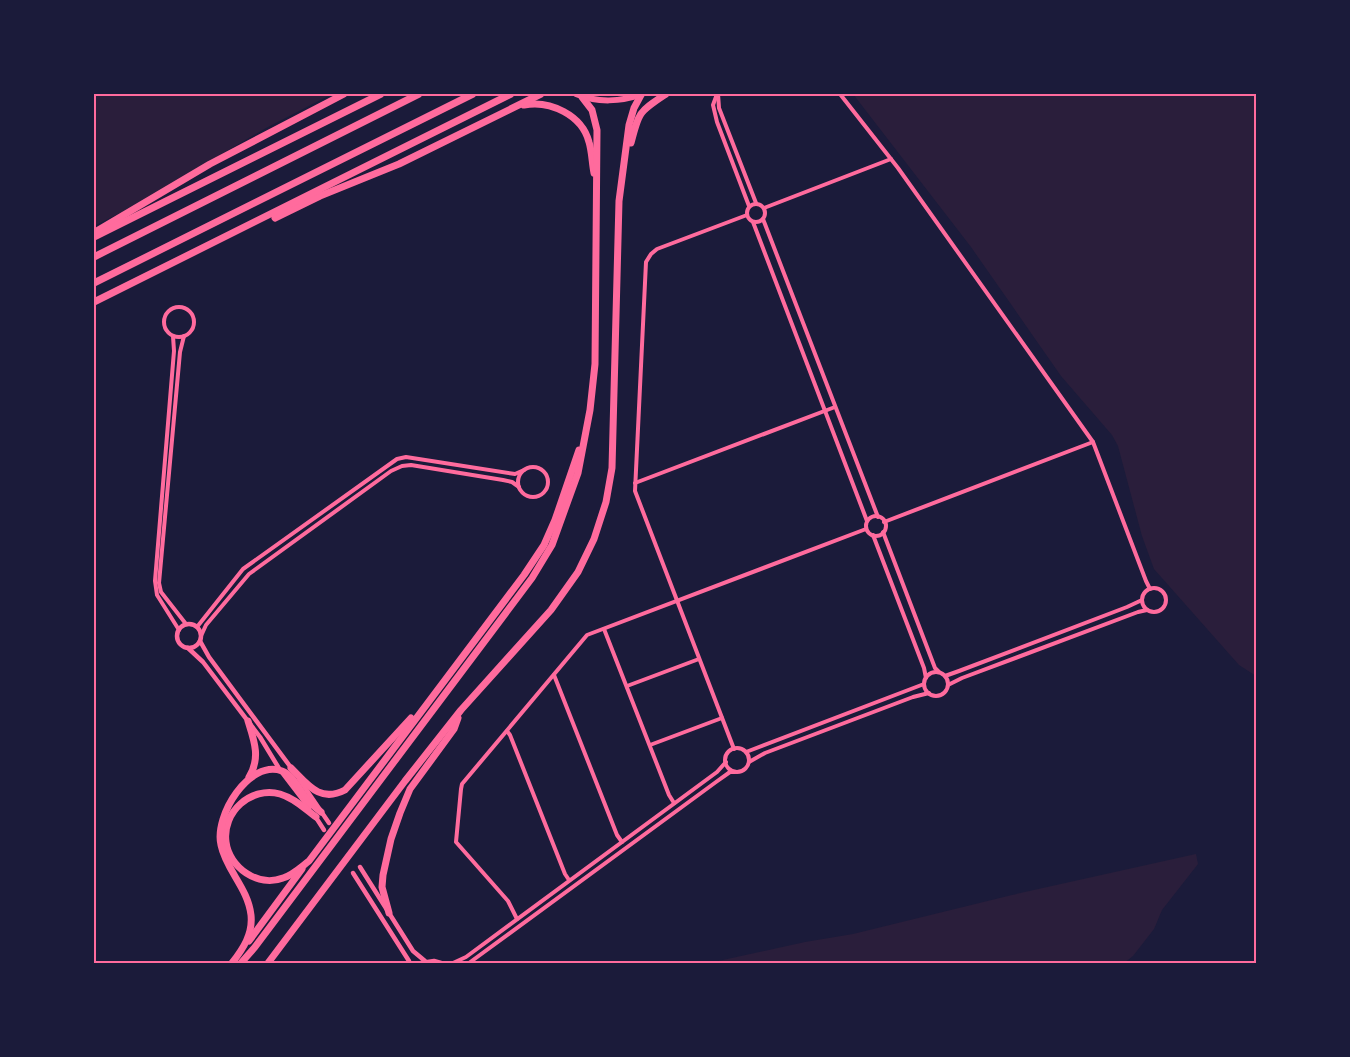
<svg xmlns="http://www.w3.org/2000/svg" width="1350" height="1057" viewBox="0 0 1350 1057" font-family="'Sofia Sans Condensed',sans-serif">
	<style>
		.green { fill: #2a1e3b }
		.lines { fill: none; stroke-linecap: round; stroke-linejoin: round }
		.minor { stroke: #ff6b9d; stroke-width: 4 }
		.tertiary { stroke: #ff6b9d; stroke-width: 4.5 }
		.trunk { stroke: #ff6b9d; stroke-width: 6 }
		.motorway { stroke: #ff6b9d; stroke-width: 7 }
		.neatline { fill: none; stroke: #ff6b9d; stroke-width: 2 }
	</style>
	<rect width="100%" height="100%" fill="#1b1b3a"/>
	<g class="green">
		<polygon points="94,94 332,94 266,128 122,212 94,226"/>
		<polygon points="853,94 1256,94 1256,676 1239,665 1154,569 1142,536 1118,446 1112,435 1061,376 971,247"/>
		<polygon points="1196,854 1198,864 1162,910 1154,929 1133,956 1124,963 709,963 805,942 853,934 1012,895"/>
	</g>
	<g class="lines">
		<g class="minor">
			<polyline points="717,94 713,105 717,122 749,206"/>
			<polyline points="718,94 719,108 756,203"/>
			<polyline points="840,94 898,168 1093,442 1146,581 1150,589"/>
			<circle cx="756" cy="213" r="9"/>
			<polyline points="764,208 891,159"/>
			<polyline points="763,219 878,517"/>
			<polyline points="753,222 867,521"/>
			<circle cx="179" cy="322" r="15"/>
			<polyline points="173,336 174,351 155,581 157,595 179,630"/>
			<polyline points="184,336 180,352 159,583 161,592 186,624"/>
			<circle cx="533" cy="482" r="15"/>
			<polyline points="635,483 835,407"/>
			<circle cx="876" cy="526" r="10"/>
			<polyline points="884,522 1093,442"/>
			<polyline points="883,532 935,668 939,672"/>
			<polyline points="873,535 924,668 926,678"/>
			<circle cx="1154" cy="600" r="12"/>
			<polyline points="197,627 243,569 397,459 406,457 515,474 524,470"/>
			<polyline points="604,629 669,795 674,803"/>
			<polyline points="201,636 206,625 249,574 391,471 402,466 411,465 503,480 512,482 519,487"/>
			<circle cx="936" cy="684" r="12"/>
			<polyline points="554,675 617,835 622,842"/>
			<polyline points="945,676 959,671 1127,607 1142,600"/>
			<polyline points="948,685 962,678 1138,612 1147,610"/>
			<polyline points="627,686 699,659"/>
			<polyline points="507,731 510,735 565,874 569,880"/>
			<polyline points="650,745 722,718"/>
			<circle cx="737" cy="760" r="12"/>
			<polyline points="734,749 635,491 646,262 651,254 657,249 747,215"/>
			<polyline points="746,752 924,684"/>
			<polyline points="749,762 765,753 913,697 929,693"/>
			<polyline points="517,919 508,901 456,842 461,789 462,784 587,635 866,529"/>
			<polyline points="453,963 466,957 717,772 726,762"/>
			<polyline points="469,963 716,782 730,772 735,772"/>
		</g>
		<g class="tertiary">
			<circle cx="189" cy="636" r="12"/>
			<polyline points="200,641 209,657 292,769"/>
			<polyline points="188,648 203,662 260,737 280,770 309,808"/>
			<polyline points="299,779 329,823"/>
			<polyline points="315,816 324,830"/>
			<polyline points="360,867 413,951 425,961"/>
			<polyline points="353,873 409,961 408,963"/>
			<polyline points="421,963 434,961 441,963"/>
		</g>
		<path class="trunk" d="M576 94C597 103 621 102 642 94"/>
		<g class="motorway">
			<path d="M524 105C550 100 582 115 589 142 592 152 592 163 594 173"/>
			<path d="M631 143C639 111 639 112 666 94"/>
			<polyline points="275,218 320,196 399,164 541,94"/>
			<polyline points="95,232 210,164 344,94"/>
			<polyline points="94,237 381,94"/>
			<polyline points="94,257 419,94"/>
			<polyline points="94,283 473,94"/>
			<polyline points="94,302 511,94"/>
			<path d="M248 721C254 740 261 758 249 777"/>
			<path d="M291 768C308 785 320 803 345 790L411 718"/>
			<path d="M316 817C305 809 294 798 280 794 251 786 222 812 226 842 229 867 258 888 283 878 293 875 301 867 309 861L524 575 544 545 555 520 579 450"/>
			<polyline points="389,913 382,887 383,875 391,839 400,813 410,789 454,729 458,718"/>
			<polyline points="249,941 302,869"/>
			<path d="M232 963C243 949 253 934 251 915 248 888 226 870 221 845 214 816 249 759 282 771 293 775 299 790 307 799 311 804 316 808 321 812"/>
			<polyline points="241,963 255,947 532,578 552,545 578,473 590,410 595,364 597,130 592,110 582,97"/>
			<polyline points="268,963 405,781 461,710 551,610 578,572 594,539 606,502 612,468 619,201 629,125 634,108 641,95"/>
		</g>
	</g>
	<rect width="1350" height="1057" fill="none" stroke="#1b1b3a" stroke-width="190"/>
	<rect x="95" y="95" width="1160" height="867" class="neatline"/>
</svg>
